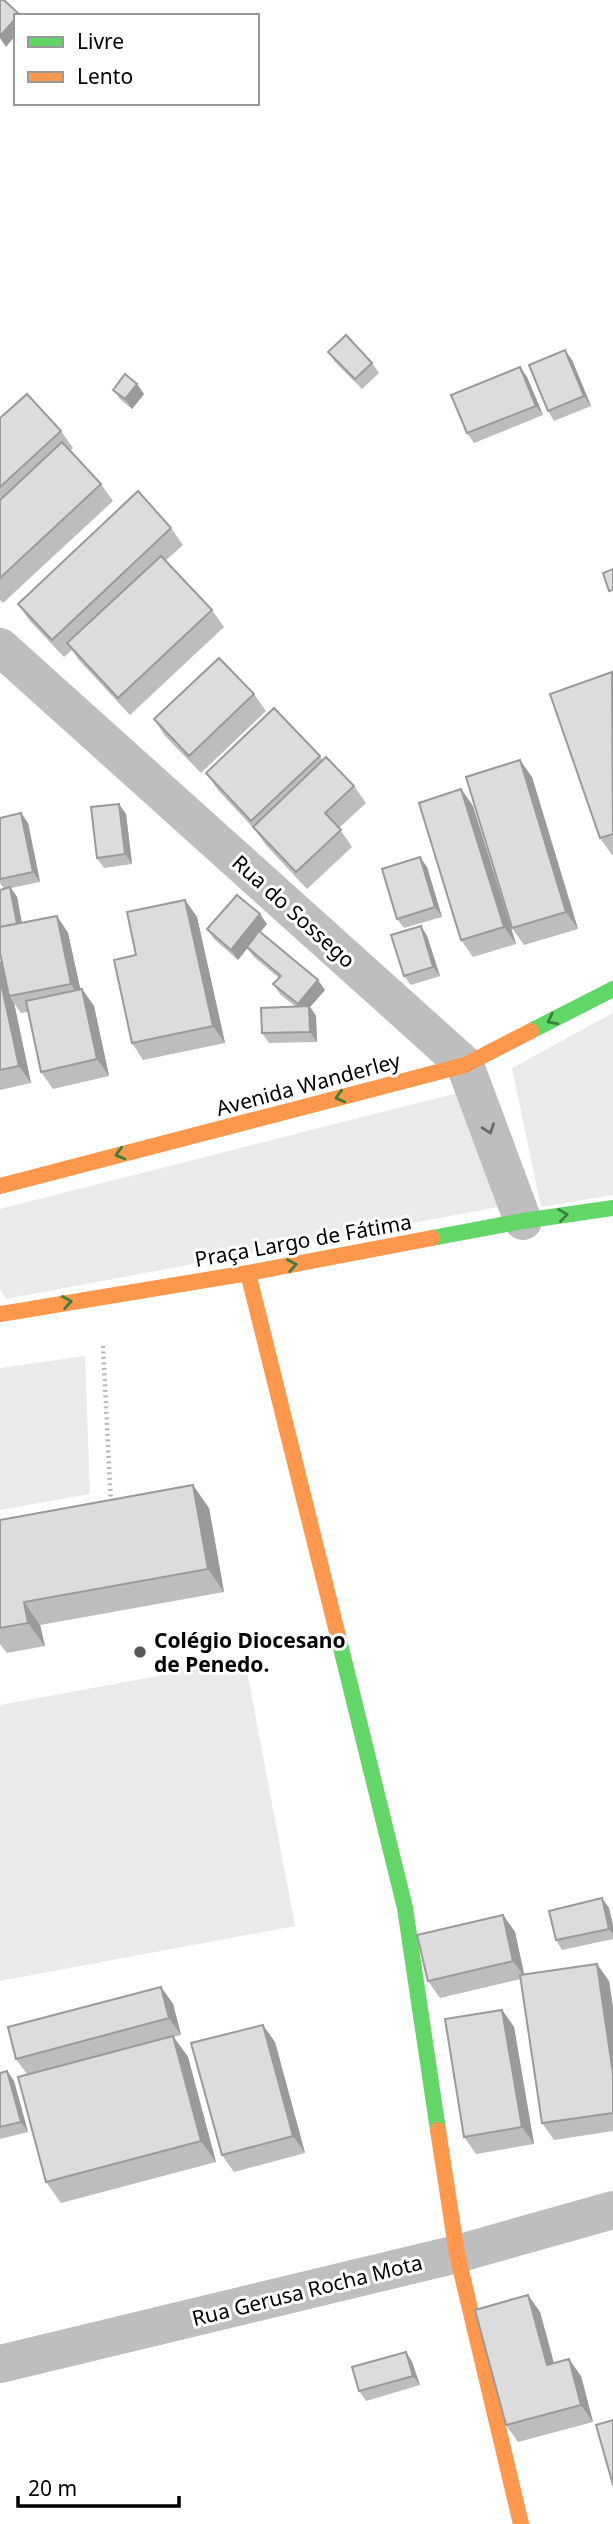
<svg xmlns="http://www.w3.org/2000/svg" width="613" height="2524" viewBox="0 0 613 2524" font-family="'Noto Sans',sans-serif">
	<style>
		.green { fill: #eaeaea }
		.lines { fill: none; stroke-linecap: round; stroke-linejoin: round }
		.path { stroke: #b8b8b8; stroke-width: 4.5; stroke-dasharray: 2 3.5; stroke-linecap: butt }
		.street { stroke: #bebebe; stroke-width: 38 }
		.fast { stroke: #63d668; stroke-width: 16 }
		.slow { stroke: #ff974d; stroke-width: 16 }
		.wall { fill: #bdbdbd }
		.shaded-wall { fill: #9a9a9a }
		.building { fill: #dcdcdc; stroke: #9a9a9a; stroke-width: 2 }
		.oneway { stroke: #3b803e }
		.oneway2 { stroke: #686868 }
		.poi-dot { fill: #595959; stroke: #fff; stroke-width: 2.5 }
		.labels { text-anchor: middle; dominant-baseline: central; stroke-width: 6; stroke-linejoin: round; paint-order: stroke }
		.street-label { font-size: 21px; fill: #000; stroke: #fff }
		.poi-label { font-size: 21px; font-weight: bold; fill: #000; stroke: #fff; text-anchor: start }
	</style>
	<rect width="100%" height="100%" fill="#fff"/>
	<g class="green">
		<polygon points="613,1013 613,1195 541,1207 512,1068"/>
		<polygon points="465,1091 509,1205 6,1299 0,1289 0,1209"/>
		<polygon points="85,1356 90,1494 0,1510 0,1368"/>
		<polygon points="245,1660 295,1926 0,1981 0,1705"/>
	</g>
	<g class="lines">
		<polyline class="path" points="103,1346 111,1505"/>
		<g class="street">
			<polyline points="0,647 465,1065 523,1221"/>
			<polyline points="0,2364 457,2254 613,2210"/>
		</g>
		<g class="fast">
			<polyline points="531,1031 613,989"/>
			<polyline points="432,1238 523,1221 613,1208"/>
			<polyline points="339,1640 405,1908 438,2130"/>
		</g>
		<g class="slow">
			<polyline points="0,1186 465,1065 531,1031"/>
			<polyline points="248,1273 339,1640"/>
			<polyline points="0,1314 248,1273 432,1238"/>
			<polyline points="438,2130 457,2254 521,2524"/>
		</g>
	</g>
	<g class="wall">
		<polygon points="328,352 372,363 379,373 362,389 335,362"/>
		<polygon points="572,360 591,406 554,421 548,411"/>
		<polygon points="527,377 543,415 474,443 467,433"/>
		<polygon points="113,390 144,394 132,409 120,399"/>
		<polygon points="0,418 61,431 73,448 70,451 101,484 113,501 3,603 0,600"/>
		<polygon points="171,528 183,545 165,561 212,610 224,627 130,715 79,660 72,650 64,657 30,621 18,604"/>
		<polygon points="613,673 613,855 612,855 600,838"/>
		<polygon points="254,694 266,711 201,773 165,736 154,719"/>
		<polygon points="320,756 323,761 354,786 366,803 339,828 352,847 307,889 265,844 256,831 218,790 206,773"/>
		<polygon points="532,777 578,929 524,945 512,928"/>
		<polygon points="461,789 473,806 516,944 473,957 461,940"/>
		<polygon points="126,814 132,864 104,868 97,858"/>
		<polygon points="0,818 28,823 40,882 11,888 17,897 22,923 57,916 68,933 80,989 82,989 94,1006 109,1076 53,1089 41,1072 28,1012 21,1013 14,1003 31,1083 0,1090 0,961 2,964 4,889 0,883"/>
		<polygon points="427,867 442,917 404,928 397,919"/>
		<polygon points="185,900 197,917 225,1043 143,1060 132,1043 136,955"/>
		<polygon points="267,924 260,932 325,990 310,1007 316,1016 317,1042 269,1043 262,1033 295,1006 280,994 273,984 279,978 254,957 247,948 238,960 214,939 207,929"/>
		<polygon points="421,926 427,936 440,976 411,985 404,976"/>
		<polygon points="209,1508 224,1592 40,1625 45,1646 7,1653 0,1644 0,1520"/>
		<polygon points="609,1908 613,1925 613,1939 562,1950 556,1940"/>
		<polygon points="503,1915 515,1932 524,1974 609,1981 613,2008 613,2131 554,2140 542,2123 521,1979 440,1998 428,1981"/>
		<polygon points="161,1987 173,2004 181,2035 173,2037 188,2057 216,2162 61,2203 46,2182 27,2074 16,2059"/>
		<polygon points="502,2010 514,2027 534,2144 476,2154 464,2137"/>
		<polygon points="275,2042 305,2153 234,2172 222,2155"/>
		<polygon points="7,2071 14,2081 28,2132 0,2139 0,2073"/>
		<polygon points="528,2295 540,2312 554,2363 581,2376 593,2422 518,2442 506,2425"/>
		<polygon points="406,2352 412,2362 420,2385 366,2401 359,2391"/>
	</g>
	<g class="shaded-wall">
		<polygon points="16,18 16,35 6,47 0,38 0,36"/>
		<polygon points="565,350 572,360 591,406 584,396"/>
		<polygon points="520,367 527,377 543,415 536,406"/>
		<polygon points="137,384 144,394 132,409 125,399"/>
		<polygon points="520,760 532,777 578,929 566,912"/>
		<polygon points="461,789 473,806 516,944 504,927"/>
		<polygon points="119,804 126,814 132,864 125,854"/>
		<polygon points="21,813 28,823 40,882 33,872"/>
		<polygon points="420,857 427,867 442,917 435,907"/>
		<polygon points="10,887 17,897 24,934 17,924"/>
		<polygon points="185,900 197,917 225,1043 213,1026"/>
		<polygon points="260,914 267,924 238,960 231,950"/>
		<polygon points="57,916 68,933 83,1001 71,984"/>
		<polygon points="421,926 427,936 440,976 433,967"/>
		<polygon points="0,961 7,970 9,996 14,1003 31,1083 19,1066 0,978"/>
		<polygon points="318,980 325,990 310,1007 316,1016 317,1042 310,1032 305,1014 298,1004"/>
		<polygon points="82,989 94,1006 109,1076 97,1059"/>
		<polygon points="193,1485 209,1508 224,1592 208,1569"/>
		<polygon points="24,1602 40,1625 45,1646 28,1623"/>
		<polygon points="602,1898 609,1908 613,1925 613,1934 609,1929"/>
		<polygon points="503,1915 515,1932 525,1978 513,1961"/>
		<polygon points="597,1964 609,1981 613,2008 613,2074"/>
		<polygon points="161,1987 173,2004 181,2035 169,2018"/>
		<polygon points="502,2010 514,2027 534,2144 522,2127"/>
		<polygon points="263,2025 275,2042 305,2153 293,2136"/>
		<polygon points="173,2036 188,2057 216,2162 201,2141"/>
		<polygon points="7,2071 14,2081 28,2132 21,2122"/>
		<polygon points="528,2295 540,2312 559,2382 547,2365"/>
		<polygon points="406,2352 412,2362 420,2385 413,2376"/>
		<polygon points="569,2359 581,2376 593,2422 581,2405"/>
	</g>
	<g class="building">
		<polygon points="0,0 4,0 19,14 16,16 16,18 0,36"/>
		<polygon points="346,335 372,363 355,379 328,352"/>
		<polygon points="565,350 584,396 548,411 529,365"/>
		<polygon points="520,367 536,406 467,433 451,395"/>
		<polygon points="125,374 137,384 125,399 113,390"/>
		<polygon points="27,394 61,431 0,487 0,418"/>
		<polygon points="62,442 101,484 0,578 0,500"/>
		<polygon points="138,491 171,528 52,640 18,604"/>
		<polygon points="161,556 212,610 118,698 67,643"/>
		<polygon points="613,569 613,590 609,591 603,573"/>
		<polygon points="219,658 254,694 189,756 154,719"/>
		<polygon points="612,672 613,834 600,838 550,694"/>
		<polygon points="274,708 320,756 251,821 206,773"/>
		<polygon points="326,757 354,786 325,813 341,830 296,872 253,827"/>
		<polygon points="520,760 566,912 512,928 466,777"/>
		<polygon points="461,789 504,927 461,940 419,803"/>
		<polygon points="119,804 125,854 97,858 91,807"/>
		<polygon points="21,813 33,872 0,879 0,818"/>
		<polygon points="420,857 435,907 397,919 382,869"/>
		<polygon points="10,887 17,924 0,927 0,890"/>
		<polygon points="237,895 260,914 231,950 207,929"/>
		<polygon points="185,900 213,1026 132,1043 114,960 136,955 127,912"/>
		<polygon points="57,916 71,984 9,996 0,953 0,927"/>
		<polygon points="421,926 433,967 404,976 391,935"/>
		<polygon points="259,931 318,980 298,1004 273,984 281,976 247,947"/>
		<polygon points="0,978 19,1066 0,1070"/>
		<polygon points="82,989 97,1059 41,1072 26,1001"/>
		<polygon points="309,1006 310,1032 262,1033 261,1008"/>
		<polygon points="193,1485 208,1569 24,1602 28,1623 0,1628 0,1520"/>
		<polygon points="602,1898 609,1929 556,1940 549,1911"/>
		<polygon points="503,1915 513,1961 428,1981 417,1935"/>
		<polygon points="597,1964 613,2074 613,2113 542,2123 520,1975"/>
		<polygon points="161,1987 169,2018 16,2059 8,2027"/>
		<polygon points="502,2010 522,2127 464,2137 445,2019"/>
		<polygon points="263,2025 293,2136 222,2155 191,2043"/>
		<polygon points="173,2036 201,2141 46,2182 18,2077"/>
		<polygon points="7,2071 21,2122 0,2127 0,2073"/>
		<polygon points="528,2295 547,2365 569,2359 581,2405 506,2425 475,2310"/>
		<polygon points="406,2352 413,2376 359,2391 352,2367"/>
		<polygon points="613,2420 613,2485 596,2425"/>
	</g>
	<defs><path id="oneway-chevron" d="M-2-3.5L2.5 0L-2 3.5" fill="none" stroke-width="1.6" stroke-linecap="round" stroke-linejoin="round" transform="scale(1.75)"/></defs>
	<g class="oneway">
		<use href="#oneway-chevron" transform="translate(552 1020) rotate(153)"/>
		<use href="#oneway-chevron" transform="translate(340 1097) rotate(165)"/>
		<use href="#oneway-chevron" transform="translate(120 1154) rotate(165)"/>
		<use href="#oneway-chevron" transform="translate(563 1215) rotate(-8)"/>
		<use href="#oneway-chevron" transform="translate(292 1265) rotate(-11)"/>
		<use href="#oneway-chevron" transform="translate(67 1302) rotate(-10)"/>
	</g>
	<use class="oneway2" href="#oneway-chevron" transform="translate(489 1129) rotate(70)"/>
	<circle class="poi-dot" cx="140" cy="1652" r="7"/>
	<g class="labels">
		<g class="street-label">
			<text transform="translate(294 911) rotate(42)">Rua do Sossego</text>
			<text transform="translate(308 1084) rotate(-15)">Avenida Wanderley</text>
			<text transform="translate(303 1240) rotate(-10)">Praça Largo de Fátima</text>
			<text transform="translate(307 2290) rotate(-14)">Rua Gerusa Rocha Mota</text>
		</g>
		<g class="poi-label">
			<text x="154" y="1640">Colégio Diocesano<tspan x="154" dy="24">de Penedo.</tspan></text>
		</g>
	</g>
	<rect x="14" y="14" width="245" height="91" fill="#ffffff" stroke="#999999" stroke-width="2"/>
	<rect x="28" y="37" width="35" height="10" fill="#63d668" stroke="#999999" stroke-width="2"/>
	<text x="77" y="49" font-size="21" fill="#000000">Livre</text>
	<rect x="28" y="72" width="35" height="10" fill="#ff974d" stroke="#999999" stroke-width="2"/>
	<text x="77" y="84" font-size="21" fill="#000000">Lento</text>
	<path d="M18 2496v10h161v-10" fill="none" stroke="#000000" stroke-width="3.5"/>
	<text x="28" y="2496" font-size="21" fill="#000000" stroke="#ffffff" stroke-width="5" paint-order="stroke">20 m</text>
</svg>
